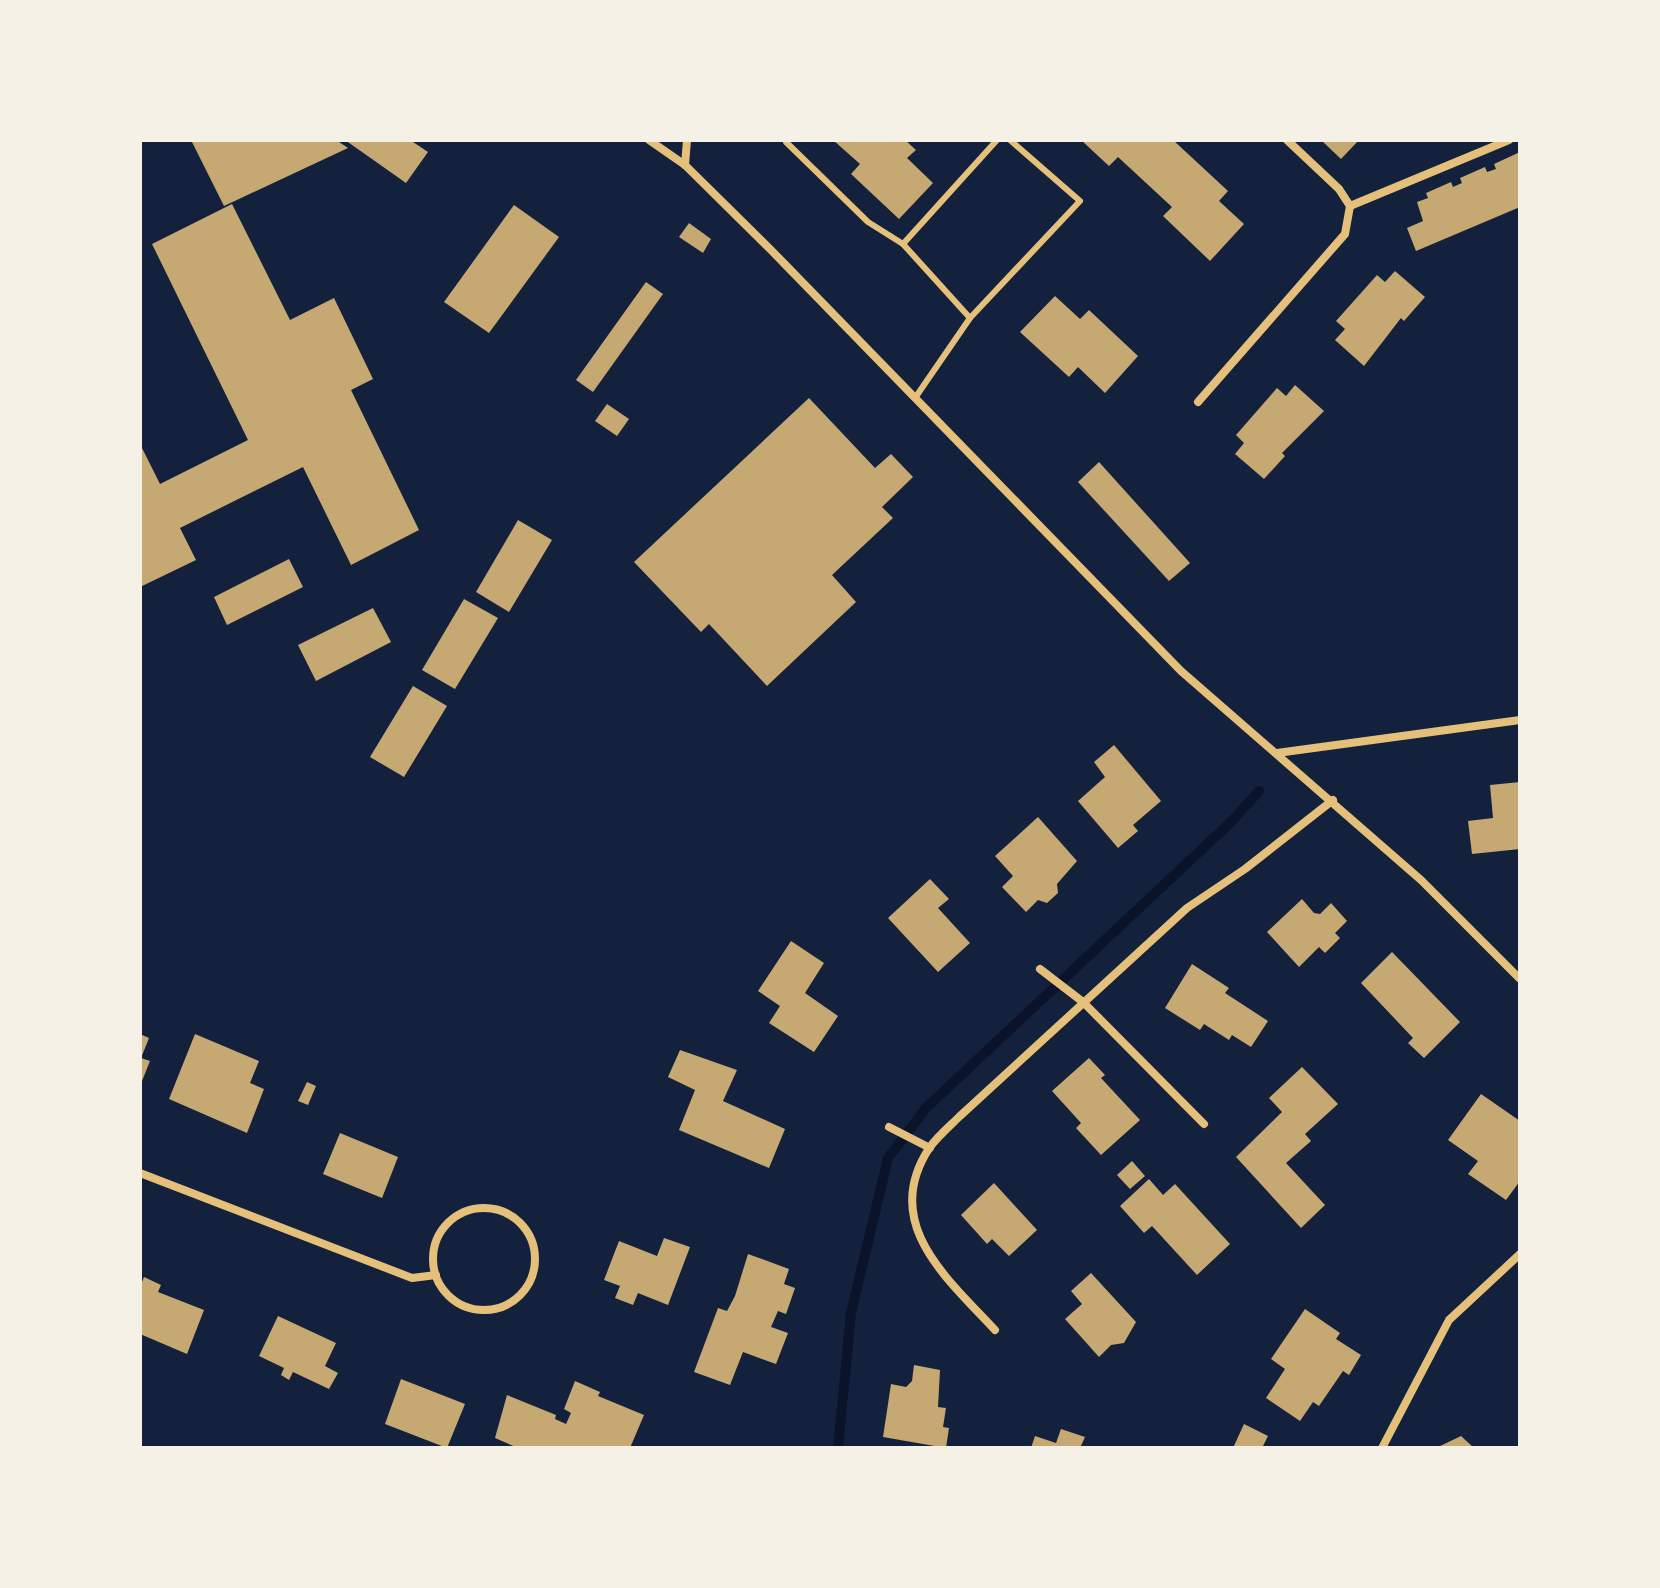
<svg xmlns="http://www.w3.org/2000/svg" width="1660" height="1588" viewBox="0 0 1660 1588" font-family="Quicksand,sans-serif">
	<style>
		.lines { fill: none; stroke-linecap: round; stroke-linejoin: round }
		.stream { stroke: #0b132b; stroke-width: 10 }
		.building { fill: #c6a872 }
		.service { stroke: #e5c07b; stroke-width: 6 }
		.minor { stroke: #e5c07b; stroke-width: 8 }
	</style>
	<rect width="100%" height="100%" fill="#14213d"/>
	<g class="lines">
		<polyline class="stream" points="838,1448 851,1313 888,1158 926,1108 1232,821 1259,791"/>
	</g>
	<g class="building">
		<polygon points="191,140 336,140 348,148 224,206"/>
		<polygon points="345,140 410,140 428,152 406,183"/>
		<polygon points="833,140 905,140 916,150 907,158 933,183 899,219 851,174 860,164"/>
		<polygon points="1081,140 1173,140 1228,191 1219,201 1244,224 1210,261 1163,216 1172,207 1118,157 1109,166"/>
		<polygon points="1321,140 1359,140 1341,159"/>
		<polygon points="1520,152 1520,207 1416,251 1407,228 1423,221 1417,202 1428,198 1426,193 1451,182 1453,187 1462,183 1460,178 1485,167 1487,172 1496,169 1494,164"/>
		<polygon points="232,204 290,320 334,298 373,379 351,390 419,530 351,565 303,467 180,528 196,560 140,587 140,444 160,484 248,440 152,244"/>
		<polygon points="514,205 559,237 489,333 444,302"/>
		<polygon points="689,223 711,239 703,253 679,237"/>
		<polygon points="1395,271 1425,297 1404,321 1401,318 1364,366 1335,340 1345,329 1336,321 1377,275 1385,282"/>
		<polygon points="646,282 663,294 593,392 576,380"/>
		<polygon points="1055,296 1080,319 1089,310 1138,356 1105,393 1078,367 1069,377 1020,332"/>
		<polygon points="1295,385 1324,411 1282,453 1285,456 1264,479 1235,454 1244,443 1236,435 1277,388 1286,396"/>
		<polygon points="809,398 875,468 891,454 913,477 882,507 893,518 832,575 856,602 767,686 709,624 701,632 634,562"/>
		<polygon points="607,404 629,419 617,436 595,421"/>
		<polygon points="1099,462 1190,563 1169,581 1078,482"/>
		<polygon points="518,520 552,540 509,612 476,592"/>
		<polygon points="289,559 303,587 227,625 214,597"/>
		<polygon points="464,599 498,618 455,689 422,670"/>
		<polygon points="373,608 391,642 316,681 298,645"/>
		<polygon points="413,686 447,706 404,777 370,757"/>
		<polygon points="1114,745 1161,801 1133,825 1138,831 1118,848 1078,801 1105,777 1094,762"/>
		<polygon points="1520,782 1520,849 1472,854 1468,821 1493,818 1490,785"/>
		<polygon points="1038,817 1077,861 1057,884 1058,893 1047,903 1038,900 1026,912 1002,887 1013,876 995,856"/>
		<polygon points="930,879 949,899 938,908 970,943 938,972 888,918"/>
		<polygon points="1302,899 1314,913 1320,914 1331,903 1347,921 1335,933 1340,938 1325,953 1319,947 1299,967 1267,932"/>
		<polygon points="791,941 824,963 805,993 838,1016 814,1052 769,1023 780,1006 758,991"/>
		<polygon points="1392,952 1460,1022 1424,1058 1408,1043 1413,1038 1361,983"/>
		<polygon points="1192,964 1229,988 1225,993 1268,1021 1251,1047 1232,1035 1229,1040 1204,1024 1200,1030 1165,1008"/>
		<polygon points="140,1034 149,1038 141,1058 150,1061 140,1086"/>
		<polygon points="195,1034 259,1061 250,1083 264,1089 247,1133 169,1099"/>
		<polygon points="680,1050 737,1070 723,1101 785,1129 769,1168 679,1130 695,1090 668,1077"/>
		<polygon points="1089,1058 1105,1075 1101,1078 1140,1120 1101,1155 1076,1128 1081,1123 1052,1091"/>
		<polygon points="1302,1067 1338,1104 1305,1134 1311,1141 1286,1163 1325,1205 1301,1228 1236,1157 1282,1112 1269,1098"/>
		<polygon points="307,1082 316,1086 308,1105 298,1101"/>
		<polygon points="1481,1094 1520,1121 1520,1181 1506,1200 1468,1174 1478,1161 1448,1140"/>
		<polygon points="340,1133 398,1157 382,1198 323,1174"/>
		<polygon points="1132,1161 1145,1176 1130,1189 1117,1175"/>
		<polygon points="1149,1179 1163,1195 1175,1184 1230,1244 1197,1275 1152,1226 1144,1233 1120,1206"/>
		<polygon points="994,1183 1037,1230 1009,1256 992,1239 987,1244 961,1215"/>
		<polygon points="664,1238 690,1247 668,1305 638,1293 633,1305 615,1298 620,1286 604,1280 619,1241 657,1256"/>
		<polygon points="748,1254 789,1269 784,1284 795,1288 786,1314 778,1311 771,1327 788,1333 776,1364 743,1352 730,1385 694,1372 718,1308 727,1311 735,1296"/>
		<polygon points="1091,1273 1136,1322 1124,1343 1111,1345 1099,1357 1065,1319 1082,1304 1071,1291"/>
		<polygon points="144,1277 161,1285 158,1292 204,1310 187,1354 140,1334 140,1287"/>
		<polygon points="1305,1309 1340,1333 1336,1339 1361,1355 1349,1375 1343,1371 1319,1406 1313,1402 1300,1421 1266,1398 1285,1369 1271,1359"/>
		<polygon points="278,1316 336,1343 325,1366 338,1373 329,1389 293,1372 289,1380 281,1375 284,1368 259,1356"/>
		<polygon points="914,1365 940,1370 938,1407 946,1408 943,1427 949,1428 946,1448 883,1437 891,1384 906,1387 912,1381"/>
		<polygon points="401,1379 465,1404 447,1448 385,1424"/>
		<polygon points="575,1381 600,1392 598,1396 644,1415 630,1448 518,1448 495,1438 507,1395 556,1415 555,1419 566,1424 571,1413 564,1409"/>
		<polygon points="1244,1424 1268,1436 1262,1448 1233,1448"/>
		<polygon points="1061,1429 1085,1437 1080,1448 1031,1448 1035,1436 1056,1443"/>
		<polygon points="1461,1436 1474,1448 1436,1448"/>
	</g>
	<g class="lines">
		<g class="service">
			<polyline points="786,142 868,222 903,244 970,318"/>
			<polyline points="903,244 997,140"/>
			<polyline points="915,398 970,318 1080,201 1010,140"/>
		</g>
		<g class="minor">
			<polyline points="649,140 685,165 771,250 1181,671 1421,880 1520,979"/>
			<polyline points="685,165 687,140"/>
			<polyline points="1350,206 1509,140"/>
			<polyline points="1198,402 1345,234 1350,206 1339,189 1287,140"/>
			<polyline points="1277,753 1520,720"/>
			<polyline points="1040,969 1083,1002 1204,1124"/>
			<polyline points="889,1127 930,1148"/>
			<polyline points="140,1173 412,1278 436,1275"/>
			<circle cx="484" cy="1259" r="51"/>
			<path d="M995 1330C948 1279 879 1223 930 1147 938 1136 950 1126 960 1116L1187 908 1245 869 1333 800"/>
			<polyline points="1382,1448 1449,1320 1520,1254"/>
		</g>
	</g>
	<rect width="1660" height="1588" fill="none" stroke="#f6f1e7" stroke-width="284"/>
</svg>
